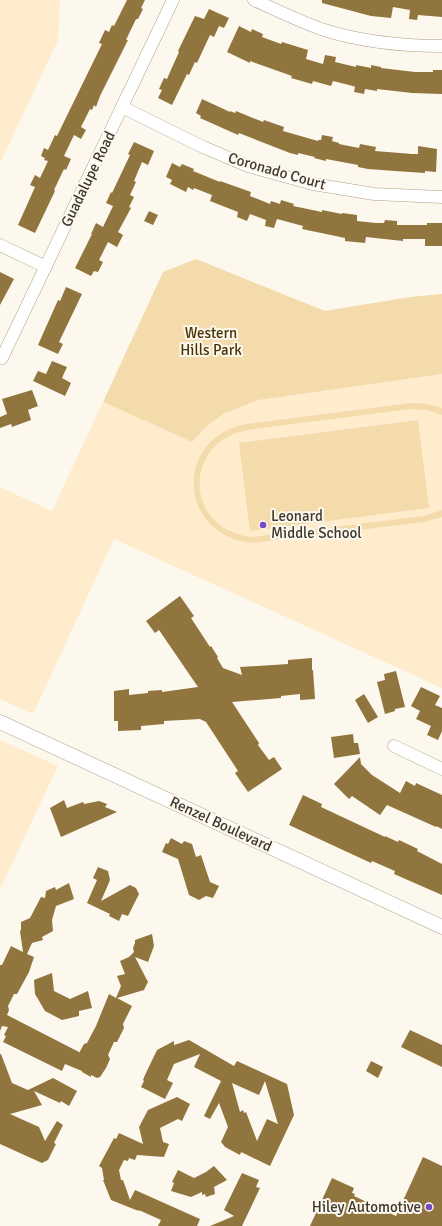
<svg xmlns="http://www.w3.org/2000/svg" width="442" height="1226" viewBox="0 0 442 1226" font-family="Signika,sans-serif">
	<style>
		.built { fill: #feeccc }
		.green { fill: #f4dbac }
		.building { fill: #91753f; fill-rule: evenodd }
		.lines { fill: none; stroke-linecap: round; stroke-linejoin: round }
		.minor-casing { stroke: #ada088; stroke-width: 13 }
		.tertiary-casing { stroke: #ada088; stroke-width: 15 }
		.minor { stroke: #fff; stroke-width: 12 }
		.tertiary { stroke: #fff; stroke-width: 14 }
		.poi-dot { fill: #7449c1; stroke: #fdf8ed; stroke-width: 1.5 }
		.labels { text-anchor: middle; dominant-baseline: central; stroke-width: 4; stroke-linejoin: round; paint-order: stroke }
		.street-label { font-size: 15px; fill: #3d372d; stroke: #fdf8ed }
		.park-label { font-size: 15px; fill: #483304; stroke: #fdf8ed }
		.poi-label { font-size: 15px; fill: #3d372d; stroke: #fdf8ed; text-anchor: start }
	</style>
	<rect width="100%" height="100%" fill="#fdf8ed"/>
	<g class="built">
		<polygon points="0,0 60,0 58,40 0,163"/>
		<polygon points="442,374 442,688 114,539 33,714 0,699 0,487 52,511 103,402 192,442 206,426 223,414 241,405 263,398"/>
		<polygon points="0,740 58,766 0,889"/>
	</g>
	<g class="green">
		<polygon points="196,259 325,311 410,297 442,294 442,374 258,400 223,414 207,426 192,442 103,402 163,272"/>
		<path d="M410 403C421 403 431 404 442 408V415L427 410 411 409 247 430C181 444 185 530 252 537L424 516 442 510V517L424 522 251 543C177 534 174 438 246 424Z"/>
		<polygon points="418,420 429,508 250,531 239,443"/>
	</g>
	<g class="building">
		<polygon points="127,0 145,0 141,8 143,9 138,19 136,19 126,40 128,40 100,96 96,107 94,105 92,110 90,109 81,127 86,130 81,139 74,135 64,156 71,159 66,170 64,169 54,190 55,191 35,233 18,225 35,187 30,185 35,175 40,178 48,161 44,160 45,158 41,156 44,148 48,150 55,135 57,136 102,44 99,43 105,30 109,32 112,25 114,26"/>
		<polygon points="322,0 442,0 442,17 418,15 417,20 409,19 410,10 393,7 391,18 371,16 322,3"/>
		<polygon points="209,9 229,18 224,28 219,26 214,37 210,35 197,63 195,62 189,75 187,74 172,105 158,98 162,90 159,89 164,78 167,79 170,72 179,52 178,51 195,16 204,19"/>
		<polygon points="239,26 251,32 252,29 263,34 262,37 281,44 282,42 308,50 306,59 323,64 325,55 336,57 335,62 356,67 356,65 371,68 371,65 381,67 381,68 415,72 433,72 433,70 442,70 442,94 412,93 377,89 377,91 365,89 364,94 354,92 355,87 353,86 333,81 331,86 313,81 312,84 291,78 292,76 250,61 250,63 227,52"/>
		<polygon points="202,99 230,112 230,111 235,113 236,111 263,122 264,120 284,127 283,131 318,141 318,140 321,140 322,135 333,137 332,141 339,143 339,144 359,148 360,144 376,147 375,151 412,154 418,154 418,146 437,149 436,172 425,171 425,173 395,171 368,169 358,167 358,165 326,159 326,161 314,158 315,157 298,153 298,155 290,153 239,133 238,135 200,118 201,116 196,113"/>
		<polygon points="134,142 154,151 148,165 142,162 134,181 136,182 130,195 134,197 129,207 131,208 118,232 123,235 117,247 108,242 99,260 103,262 98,272 94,271 91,276 75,268 92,234 91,234 96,223 103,227 113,206 106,203 111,192 112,193 130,155 128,154"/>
		<polygon points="172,163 180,167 182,164 194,169 193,171 220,182 220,181 251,192 250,196 270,204 271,201 280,204 281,200 294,204 293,206 322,212 322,210 342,214 342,213 357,215 357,221 376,223 384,223 385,220 397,221 397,225 427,225 427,223 442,223 442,246 425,246 425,239 403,239 403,241 366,237 365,243 345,241 345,238 302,229 303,226 277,219 274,228 265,226 266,220 250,214 247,221 237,217 238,212 210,201 212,195 194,188 193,190 188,187 186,192 170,184 172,180 166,177"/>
		<polygon points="149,211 158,215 153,225 144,221"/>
		<polygon points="0,272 14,279 0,305"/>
		<polygon points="66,287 82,294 59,342 63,344 58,354 38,345 58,300 60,301"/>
		<polygon points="52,361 67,367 62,378 71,383 65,396 33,381 38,371 46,374"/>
		<polygon points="32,390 38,406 28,410 31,420 12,427 11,424 0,428 0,417 7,414 2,399"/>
		<polygon points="180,596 194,616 191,618 210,647 211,646 218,657 217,658 223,668 242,675 240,667 288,664 288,660 312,658 312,670 313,670 315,699 300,700 300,694 281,696 281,698 232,702 259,743 258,745 269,760 274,757 282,769 248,792 235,773 238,771 206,722 200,719 164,721 164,724 141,726 141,730 118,731 118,721 114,721 114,691 129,689 129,695 148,693 148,691 162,690 162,692 198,687 159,630 155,633 146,621"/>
		<polygon points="396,671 405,707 395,709 395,711 385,714 377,682 385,680 384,674"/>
		<polygon points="421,687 440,696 435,705 442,708 442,731 438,740 427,735 431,726 416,719 420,711 411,706"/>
		<polygon points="364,694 378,717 368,723 355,700"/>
		<polygon points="353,734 354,743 358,743 360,754 334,758 331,737"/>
		<polygon points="360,757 361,764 372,775 400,793 406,781 415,786 416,783 442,795 442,829 436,826 436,827 387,805 380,815 352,796 349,799 334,784"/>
		<polygon points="303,795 322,804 321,807 385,837 385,836 398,842 399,840 418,849 417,851 442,864 442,895 394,874 395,871 372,861 371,863 289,825"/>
		<polygon points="64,800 67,808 83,802 84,804 99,801 107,804 105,807 117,812 61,837 50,808"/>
		<polygon points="171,838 182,844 184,841 192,844 196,857 201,855 210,882 219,886 213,898 206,896 199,900 189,895 178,859 162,852 166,843 168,844"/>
		<polygon points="98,867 108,871 110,880 101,901 130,885 136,888 139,894 128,916 122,914 119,921 109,916 110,914 87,903 97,880 93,878"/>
		<polygon points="69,883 74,899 56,906 52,920 53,931 42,937 43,940 32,943 27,954 34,957 29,972 17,994 14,994 8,1006 9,1010 7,1015 79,1052 79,1053 84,1044 87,1043 96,1026 109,994 116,998 121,986 117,976 125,974 120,961 129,957 134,952 133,948 135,943 135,940 152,934 154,946 148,962 135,957 148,982 144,990 117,998 132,1006 123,1024 124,1028 117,1042 114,1042 108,1055 110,1059 106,1068 100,1077 97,1078 91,1075 91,1077 82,1072 82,1071 65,1064 62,1071 3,1042 6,1036 4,1035 8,1027 2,1026 0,1031 0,965 2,965 11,946 23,952 20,931 21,930 21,922 30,918 41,897 45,898 46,891 55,887 56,890"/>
		<polygon points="52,973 54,991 70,999 88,991 92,1008 79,1011 79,1016 62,1020 45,1011 35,994 34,980"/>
		<polygon points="410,1030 442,1045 442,1067 401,1047"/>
		<path d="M189 1040 234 1066 237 1061 287 1084 294 1115 270 1166 241 1152 240 1155 225 1147 221 1142 228 1127 219 1103 210 1119 204 1116 221 1081 194 1067 200 1054 174 1064 167 1080 173 1083 165 1099 141 1087 144 1081 143 1080 145 1075 157 1050 174 1041V1045ZM265 1081 278 1124 267 1119 257 1141 246 1112 244 1113 243 1110 240 1112 232 1083 259 1095Z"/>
		<polygon points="0,1054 1,1054 12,1083 28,1090 53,1078 77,1091 69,1106 61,1101 60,1103 34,1091 42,1105 10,1114 39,1127 45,1141 57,1121 63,1125 54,1143 56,1144 48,1160 42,1163 0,1144"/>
		<polygon points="371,1061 383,1067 378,1078 366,1071"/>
		<polygon points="177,1097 190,1104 182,1121 178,1119 160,1128 163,1142 169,1144 164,1157 137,1155 135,1160 129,1158 128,1161 124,1160 119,1170 121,1180 123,1180 130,1200 135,1190 200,1219 197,1226 158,1226 161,1220 141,1211 136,1210 111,1200 103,1180 104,1180 102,1168 99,1166 114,1138 116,1139 119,1133 143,1144 139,1127 148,1110"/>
		<polygon points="423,1157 442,1166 442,1226 310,1226 332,1178 354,1188 352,1193 355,1194 354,1196 396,1216"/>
		<polygon points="214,1166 227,1180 214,1187 215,1194 206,1197 205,1194 202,1195 202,1192 191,1197 171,1191 174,1183 172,1182 178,1170 194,1178 206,1172"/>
		<polygon points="242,1173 259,1180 256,1187 260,1188 242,1226 210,1226 234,1216 224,1210"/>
	</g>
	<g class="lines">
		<g class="minor-casing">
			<g id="minor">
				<path d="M254 0C276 10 299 21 321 29 361 42 401 46 442 46"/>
				<polyline points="122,107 203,147 248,166 313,184 374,194 442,197"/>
				<polyline points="0,245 46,267"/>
				<polyline points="2,358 173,0"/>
				<polyline points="394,746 442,769"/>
			</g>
		</g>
		<g class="tertiary-casing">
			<polyline id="tertiary" points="0,722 442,927"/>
		</g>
		<use href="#minor" class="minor"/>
		<use href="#tertiary" class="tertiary"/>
	</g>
	<g class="poi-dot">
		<circle cx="263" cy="525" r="4"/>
		<circle cx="429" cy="1207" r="4"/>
	</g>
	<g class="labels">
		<g class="street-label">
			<text transform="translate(277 171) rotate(16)">Coronado Court</text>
			<text transform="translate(88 179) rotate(-64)">Guadalupe Road</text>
			<text transform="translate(221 824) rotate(25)">Renzel Boulevard</text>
		</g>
		<g class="park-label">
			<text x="211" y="333">Western<tspan x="211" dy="17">Hills Park</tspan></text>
		</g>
		<g class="poi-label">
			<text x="271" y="516">Leonard<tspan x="271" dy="17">Middle School</tspan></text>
			<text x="421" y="1207" text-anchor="end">Hiley Automotive</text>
		</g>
	</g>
</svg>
